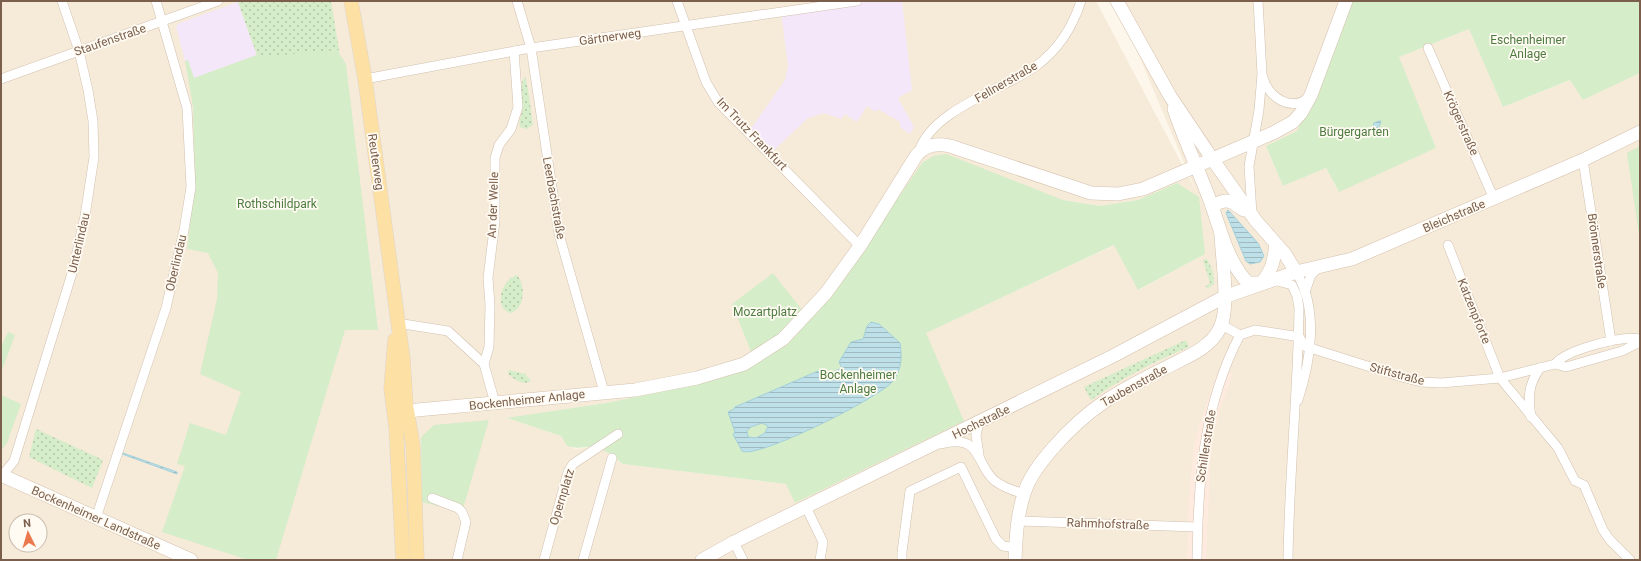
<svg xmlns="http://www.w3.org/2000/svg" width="1641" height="561" viewBox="0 0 1641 561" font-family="Roboto,sans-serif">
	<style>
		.residential { fill: #f6ead9; fill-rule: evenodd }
		.commercial { fill: #feeadf }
		.education { fill: #f4e7fa }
		.grass { fill: url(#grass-dots) }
		.green { fill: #d5edc8 }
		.water { fill: url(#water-rules); stroke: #a4d0db; fill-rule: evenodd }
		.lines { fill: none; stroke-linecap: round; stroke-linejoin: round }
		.street-casing { stroke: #d2c0af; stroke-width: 10 }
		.secondary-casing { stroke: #d5c1ad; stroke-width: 14 }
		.primary-casing { stroke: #ddd5d0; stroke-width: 15 }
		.street { stroke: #fff; stroke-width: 9 }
		.secondary { stroke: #fff; stroke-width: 13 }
		.primary { stroke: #fde0a3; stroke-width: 14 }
		.labels { text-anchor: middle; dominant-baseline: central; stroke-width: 3.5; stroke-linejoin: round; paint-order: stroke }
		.street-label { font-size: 12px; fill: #7b5f4c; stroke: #fffbf3 }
		.park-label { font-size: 12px; fill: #4e7b40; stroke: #fffbf3 }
	</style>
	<defs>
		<pattern id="grass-dots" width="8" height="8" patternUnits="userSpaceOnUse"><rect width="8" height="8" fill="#d5edc8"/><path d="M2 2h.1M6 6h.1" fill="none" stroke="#b2c3a5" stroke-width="1.8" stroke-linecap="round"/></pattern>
		<pattern id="water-rules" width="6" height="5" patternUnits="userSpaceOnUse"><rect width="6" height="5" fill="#bee0e9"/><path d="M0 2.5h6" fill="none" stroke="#9fb9bf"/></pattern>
	</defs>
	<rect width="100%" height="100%" fill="#fdf7eb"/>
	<path class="residential" d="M1 1H1096L1196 191 1116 1H1352L1297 131 1266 146 1283 186 1326 168 1338 191 1436 148 1398 57 1469 29 1503 107 1571 80 1583 100 1640 73V560H1ZM1177 183 1205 254 1139 290 1115 245 925 333 796 502 786 484 623 464 604 450 593 447 576 449 567 446 561 436 508 418 606 403 698 384 785 343 863 249 1063 200 1100 206 1138 200ZM16 521H40V545H16Z"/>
	<polygon class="commercial" points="1219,370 1233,374 1219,412 1211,446 1206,560 1187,560 1189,492 1194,445 1204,410"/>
	<g class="education">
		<polygon points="857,1 902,1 912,90 898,98 914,127 910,134 900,127 900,122 878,109 876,112 867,106 857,122 845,114 841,119 824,113 808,118 770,154 748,133 785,80 788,67 781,12"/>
		<polygon points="238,2 257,55 194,78 188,61 185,61 176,26 180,23"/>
	</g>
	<g class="grass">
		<polygon points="241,1 331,1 339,50 258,58 238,2"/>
		<path d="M525 77C527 79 532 117 533 125L526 129 520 127C518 120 522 117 522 111 524 100 517 87 525 77Z"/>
		<polygon points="1207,259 1213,272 1214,284 1207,289 1206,286 1210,283 1203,260"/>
		<path d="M517 275C526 285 525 310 510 313 493 307 502 279 517 275Z"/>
		<path d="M1186 340 1189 347C1153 362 1122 378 1091 400L1084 387Z"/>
		<path d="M509 370 525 374 531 381C523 386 514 379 508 374Z"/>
		<polygon points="36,429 103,460 92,488 29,457"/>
	</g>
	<g class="green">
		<polygon points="1352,1 1640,1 1640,73 1583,100 1570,80 1503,107 1469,29 1399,57 1436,148 1339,192 1326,168 1283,186 1266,146 1297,131"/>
		<polygon points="339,50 339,53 346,64 378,330 345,330 276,560 248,560 162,532 185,466 177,464 190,423 226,435 241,392 200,374 217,299 218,273 208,253 187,249 195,180 193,106 185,61 188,60 194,78 257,55 258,57"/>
		<polygon points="1640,146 1640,242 1627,153"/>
		<path d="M946 154 1063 200 1100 206 1138 200 1177 183 1199 197 1205 254 1138 290 1114 245 926 333 964 421 795 503 786 484 623 464C614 457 604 448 592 447 583 447 576 449 567 446L561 436 507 418 606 403 698 384 747 368 863 249 922 163 933 156Z"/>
		<polygon points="773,273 802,310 780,334 752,354 732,304"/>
		<polygon points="8,332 15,335 1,373 1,347"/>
		<polygon points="1,395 21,404 7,443 2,449"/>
		<polygon points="489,420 462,512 422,502 421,437 434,425"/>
	</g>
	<g class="water">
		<polygon points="1379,121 1381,121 1376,137 1372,129 1374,123"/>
		<polygon points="1228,210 1258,243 1264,256 1260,262 1250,264 1246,261 1226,213"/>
		<path d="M871 322 879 324 900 343C902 357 902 369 893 381 881 397 756 460 742 451L733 434 735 432 728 412 734 409 735 407 818 371 821 377 842 368 839 362 851 342 863 339 867 326ZM762 423 768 426 765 433 756 438 748 437 747 431 751 427Z"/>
		<polygon points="123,453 177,472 177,474 122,454"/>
	</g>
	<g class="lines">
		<g class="street-casing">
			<g id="street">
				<polyline points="517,1 531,48 559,234 604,392"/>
				<polyline points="677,1 706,82 718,102 860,246"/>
				<polyline points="1428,48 1494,199"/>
				<path d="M1263 77C1268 97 1291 113 1309 97"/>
				<polyline points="1,79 218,1"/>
				<polyline points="365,79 531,48 857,1"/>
				<path d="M919 151C933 109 1003 90 1036 66 1058 50 1073 26 1081 1"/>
				<polyline points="1583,160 1611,341"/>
				<polyline points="1252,214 1249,166 1259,110 1262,74 1258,1"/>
				<polyline points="1448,245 1500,378 1558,448 1575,481 1584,485 1603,530 1610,540 1630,560"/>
				<path d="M1296 272C1319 309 1311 360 1298 400"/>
				<path d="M1274 280 1292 285 1297 296 1299 308C1298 392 1289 476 1288 560"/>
				<polyline points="1305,292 1311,275 1319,267"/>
				<polyline points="397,323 448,331 484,364"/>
				<polyline points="1222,325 1240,335"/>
				<polyline points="1240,335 1255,330 1294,336"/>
				<polyline points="1299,336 1304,346 1402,377 1421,382 1441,383 1500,378 1555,364 1566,367 1622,351 1640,342"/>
				<path d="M1555 364C1566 350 1622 335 1640 339"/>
				<polyline points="495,403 484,364 489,347 490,305 488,278 495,221 495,158 499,145 511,129 518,107 514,51"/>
				<path d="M1531 417C1528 397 1528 385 1540 368"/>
				<polyline points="979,423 976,435 979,455"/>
				<path d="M941 444C983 433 975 465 995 481 1003 487 1014 491 1024 494"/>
				<polyline points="1,477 14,461 73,270 85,216 94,157 93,121 88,90 79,51 62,1"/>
				<polyline points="432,498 458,508 462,512 466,522 457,560"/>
				<polyline points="806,507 823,542 820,560"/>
				<polyline points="96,518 166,308 184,230 191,187 187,108 156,1"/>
				<polyline points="1019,521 1197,527"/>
				<polyline points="734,542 743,560"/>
				<polyline points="544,560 568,472 573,464 618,434"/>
				<polyline points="583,560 612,458"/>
				<polyline points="902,560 902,552 910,491 961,467 996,539 1003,546 1016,548"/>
				<path d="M1197 560C1198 482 1203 405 1240 335"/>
			</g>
		</g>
		<g class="secondary-casing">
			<g id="secondary">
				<polyline points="1117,1 1170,96 1213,160 1256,221 1285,254 1296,272"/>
				<path d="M1174 109C1185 142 1200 173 1212 206 1221 232 1228 262 1248 283H1261C1272 272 1274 260 1276 244"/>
				<path d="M1212 206C1228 197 1230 201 1244 210"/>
				<path d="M401 421 408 412 417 410 635 390 697 378 744 364 783 339 826 293 860 246 916 156C924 145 937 143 950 146L1091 193 1118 194 1143 189 1273 133 1293 122 1301 113 1311 95 1346 1"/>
				<polyline points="1,475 191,560"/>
				<polyline points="702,560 734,542 1113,356 1224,297 1296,272 1352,259 1583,160 1640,132"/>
				<path d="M1015 560C1016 538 1017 515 1024 494 1029 477 1041 462 1053 448 1089 407 1117 392 1165 368 1184 358 1210 349 1220 328 1230 308 1222 259 1221 235"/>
			</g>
		</g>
		<g class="primary-casing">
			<g id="primary">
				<polyline points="351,1 365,79 403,359 406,405 413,446 417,560"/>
				<polyline points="395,340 391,388 396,427 403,560"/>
			</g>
		</g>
		<use href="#street" class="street"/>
		<use href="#secondary" class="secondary"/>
		<use href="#primary" class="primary"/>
	</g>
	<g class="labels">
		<g class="street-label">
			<text transform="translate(610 37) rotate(-8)">Gärtnerweg</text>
			<text transform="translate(110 40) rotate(-19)">Staufenstraße</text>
			<text transform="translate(1006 82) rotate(-30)">Fellnerstraße</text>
			<text transform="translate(1461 123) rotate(66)">Krögerstraße</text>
			<text transform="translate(752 134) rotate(46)">Im Trutz Frankfurt</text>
			<text transform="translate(376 162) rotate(82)">Reuterweg</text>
			<text transform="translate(554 198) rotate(80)">Leerbachstraße</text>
			<text transform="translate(493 205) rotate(-88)">An der Welle</text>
			<text transform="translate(1454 216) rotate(-23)">Bleichstraße</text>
			<text transform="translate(79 243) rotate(-77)">Unterlindau</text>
			<text transform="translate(1597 251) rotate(82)">Brönnerstraße</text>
			<text transform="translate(176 263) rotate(-77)">Oberlindau</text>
			<text transform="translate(1474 311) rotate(68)">Katzenpforte</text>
			<text transform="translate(1397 374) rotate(15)">Stiftstraße</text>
			<text transform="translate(1134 386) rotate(-29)">Taubenstraße</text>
			<text transform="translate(527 400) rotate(-6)">Bockenheimer Anlage</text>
			<text transform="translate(981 422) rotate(-26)">Hochstraße</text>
			<text transform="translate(1206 446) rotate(-81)">Schillerstraße</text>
			<text transform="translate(562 497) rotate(-73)">Opernplatz</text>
			<text transform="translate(96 518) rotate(24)">Bockenheimer Landstraße</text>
			<text transform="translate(1108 524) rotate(2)">Rahmhofstraße</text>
		</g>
		<g class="park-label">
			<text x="1528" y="40">Eschenheimer<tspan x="1528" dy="14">Anlage</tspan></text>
			<text x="1354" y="132">Bürgergarten</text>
			<text x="277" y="204">Rothschildpark</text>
			<text x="765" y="312">Mozartplatz</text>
			<text x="858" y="375">Bockenheimer<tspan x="858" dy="14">Anlage</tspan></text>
		</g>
	</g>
	<rect width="1641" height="561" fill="none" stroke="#7b5f4c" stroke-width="4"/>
	<g transform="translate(28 533) rotate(355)"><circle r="19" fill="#fffbf3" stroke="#cabdb0"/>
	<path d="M0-3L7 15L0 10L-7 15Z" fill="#eb794d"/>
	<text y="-6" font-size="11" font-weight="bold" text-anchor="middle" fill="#7b5f4c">N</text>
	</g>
</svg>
